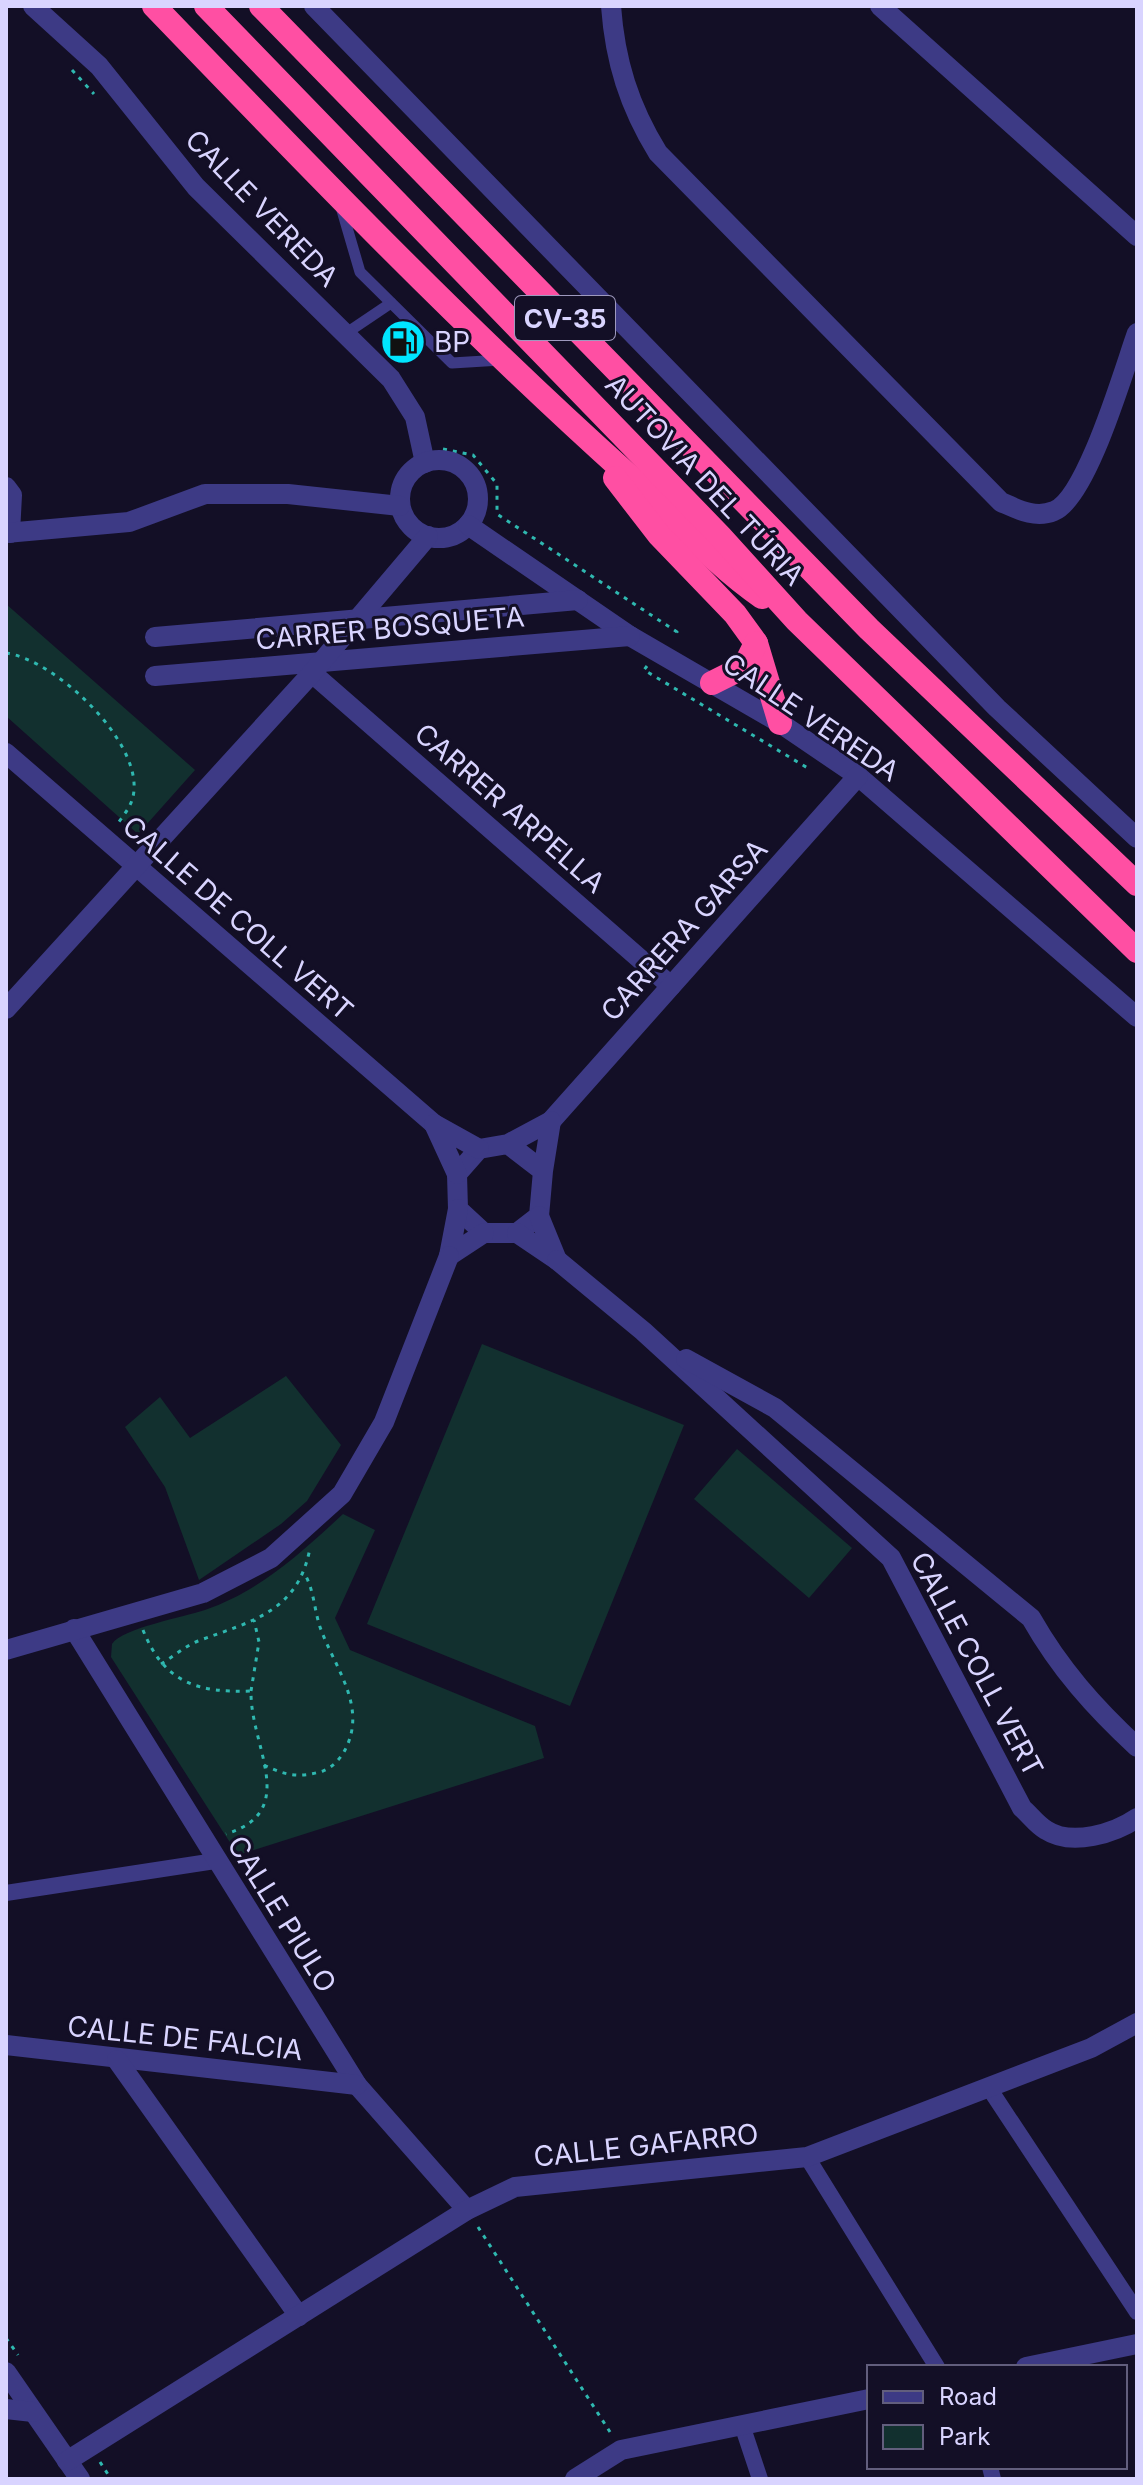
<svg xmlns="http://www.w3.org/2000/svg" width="1143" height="2485" viewBox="0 0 1143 2485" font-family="Inter,sans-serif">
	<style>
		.green { fill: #12302f }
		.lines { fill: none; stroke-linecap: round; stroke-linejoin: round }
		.path { stroke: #2fb8b0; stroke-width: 3; stroke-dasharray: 4 6; stroke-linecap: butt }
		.service { stroke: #3d3a85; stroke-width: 11 }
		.pedestrian { stroke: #3d3a85; stroke-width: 16 }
		.minor { stroke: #3d3a85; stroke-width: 20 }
		.motorway { stroke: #ff4fa3; stroke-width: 24 }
		.labels { text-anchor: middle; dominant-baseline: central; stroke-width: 6; stroke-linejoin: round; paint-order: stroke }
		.shield { fill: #130f26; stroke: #9e99be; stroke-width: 2 }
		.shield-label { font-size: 26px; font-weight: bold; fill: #d9d4ff }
		.street-label { font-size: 28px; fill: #d9d4ff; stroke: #130f26 }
		.poi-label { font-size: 28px; fill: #d9d4ff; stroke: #130f26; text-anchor: start }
	</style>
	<rect width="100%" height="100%" fill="#130f26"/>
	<g class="green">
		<polygon points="6,604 195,770 138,834 6,716"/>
		<polygon points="482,1344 684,1425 570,1706 367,1624"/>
		<polygon points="286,1376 341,1445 307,1501 281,1524 199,1580 165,1487 125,1427 160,1397 190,1438"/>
		<polygon points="737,1449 852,1548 809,1598 694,1499"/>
		<path d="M343 1514 375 1530 335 1618 350 1650 535 1726 544 1758 238 1855 111 1657 112 1644C122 1628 185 1617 205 1610 259 1592 302 1552 343 1514Z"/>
	</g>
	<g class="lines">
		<g class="path">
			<polyline points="72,70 94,94"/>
			<polyline points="443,449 473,455 497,484 497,514 677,632 673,637"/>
			<path d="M6 653C55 660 138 738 134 790 133 804 126 812 118 823"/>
			<polyline points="647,666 644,670 811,770"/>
			<path d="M143 1630C164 1683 198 1693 251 1691 250 1747 301 1811 226 1834"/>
			<path d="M161 1664C173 1657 185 1646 198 1641 252 1621 298 1612 310 1548"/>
			<polyline points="251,1691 259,1642 254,1620"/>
			<path d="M264 1765C286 1776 300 1778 323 1771 332 1768 341 1758 345 1750 368 1706 334 1667 320 1627 314 1609 314 1589 304 1573"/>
			<polyline points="478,2227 610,2432"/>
			<polyline points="6,2338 18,2355"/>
			<polyline points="100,2462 111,2479"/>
		</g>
		<g class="service">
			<polyline points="341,207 360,272 452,363 501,360"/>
			<polyline points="345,334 391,303"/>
		</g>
		<g class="pedestrian">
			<polyline points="6,1893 215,1861"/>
			<polyline points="989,2088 1137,2312"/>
			<polyline points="807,2157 937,2367"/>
			<polyline points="742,2425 760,2479"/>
			<polyline points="990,2467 993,2479"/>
		</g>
		<g class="minor">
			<polyline points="33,6 99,66 196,187 391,379 415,417 425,463"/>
			<polyline points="314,6 997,708 1137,838"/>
			<path d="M611 6C615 61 629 106 658 153L1001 502C1017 509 1035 519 1054 511 1087 498 1124 369 1137 333"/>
			<polyline points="880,6 1137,236"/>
			<circle cx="439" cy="499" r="39"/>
			<polyline points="6,487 12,495 10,533"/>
			<polyline points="468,525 630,636 780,723 858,776 1137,1017"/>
			<polyline points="6,533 129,522 205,494 288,494 400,506"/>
			<polyline points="155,637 578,600"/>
			<polyline points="312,673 671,986"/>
			<polyline points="155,676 630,636"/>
			<polyline points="6,753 434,1124"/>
			<polyline points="6,1009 312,673 428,536"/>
			<polyline points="551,1121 858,776"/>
			<polyline points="508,1144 543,1171 539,1216 517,1233 484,1233 458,1209 457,1174 479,1149 508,1144 551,1121 543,1171"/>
			<polyline points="457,1174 434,1124 479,1149"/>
			<polyline points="458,1209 449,1256 484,1233"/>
			<polyline points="517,1233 557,1260 539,1216"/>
			<path d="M557 1260 643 1331 891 1558 1022 1808C1030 1815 1037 1825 1046 1830 1072 1847 1115 1833 1137 1818"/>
			<path d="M686 1359 775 1408 1031 1618C1060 1669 1094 1707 1137 1747"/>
			<polyline points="74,1629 357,2085 467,2210"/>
			<polyline points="6,1650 203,1593 271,1558 342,1494 384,1422 449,1256"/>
			<polyline points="6,2045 357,2085"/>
			<polyline points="117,2060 299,2316"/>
			<polyline points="1026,2367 1137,2344"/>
			<polyline points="6,2372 80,2479"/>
			<polyline points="6,2409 33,2412"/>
			<polyline points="67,2461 467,2210 515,2187 807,2157 1091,2048 1137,2023"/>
			<polyline points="575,2479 621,2450 869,2399"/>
		</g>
		<g class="motorway">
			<path d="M154 6C308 166 463 327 628 475 673 515 712 563 762 597"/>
			<polyline points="206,6 720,536 797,621 1137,951"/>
			<polyline points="261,6 869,629 1137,884"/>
			<polyline points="615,478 659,535 735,614 756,643 780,723"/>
			<polyline points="712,683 744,667 756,643"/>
		</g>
	</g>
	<defs>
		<g id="fuel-disc" transform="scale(2.3)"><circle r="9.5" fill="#00e5ff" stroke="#130f26"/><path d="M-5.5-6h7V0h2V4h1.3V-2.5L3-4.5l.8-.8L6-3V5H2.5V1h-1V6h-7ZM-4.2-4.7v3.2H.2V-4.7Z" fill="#111"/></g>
	</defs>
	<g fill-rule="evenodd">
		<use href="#fuel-disc" x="403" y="342"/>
	</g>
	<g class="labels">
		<rect class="shield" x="515" y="296" width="100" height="44" rx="6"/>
		<g class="shield-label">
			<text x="565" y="318">CV-35</text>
		</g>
		<g class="street-label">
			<text transform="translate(262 208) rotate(46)">CALLE VEREDA</text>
			<text transform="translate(705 480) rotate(47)">AUTOVIA DEL TÚRIA</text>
			<text transform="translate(390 628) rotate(-5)">CARRER BOSQUETA</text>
			<text transform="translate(811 717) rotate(34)">CALLE VEREDA</text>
			<text transform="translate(510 808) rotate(41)">CARRER ARPELLA</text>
			<text transform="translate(238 918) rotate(41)">CALLE DE COLL VERT</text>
			<text transform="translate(684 930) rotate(-48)">CARRERA GARSA</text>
			<text transform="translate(977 1664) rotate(62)">CALLE COLL VERT</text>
			<text transform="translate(282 1914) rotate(58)">CALLE PIULO</text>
			<text transform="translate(185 2038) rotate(6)">CALLE DE FALCIA</text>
			<text transform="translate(646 2145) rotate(-6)">CALLE GAFARRO</text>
		</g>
		<g class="poi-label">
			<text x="434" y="342">BP</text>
		</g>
	</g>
	<rect width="1143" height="2485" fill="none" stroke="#d9d4ff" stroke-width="16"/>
	<rect x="867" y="2365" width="260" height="104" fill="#130f26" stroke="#625e7d" stroke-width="2"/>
	<rect x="883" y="2391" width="40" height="12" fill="#3d3a85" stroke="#625e7d" stroke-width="2"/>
	<text x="939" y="2405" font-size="24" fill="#d9d4ff">Road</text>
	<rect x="883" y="2425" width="40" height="24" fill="#12302f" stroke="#625e7d" stroke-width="2"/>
	<text x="939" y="2445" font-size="24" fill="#d9d4ff">Park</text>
</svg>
